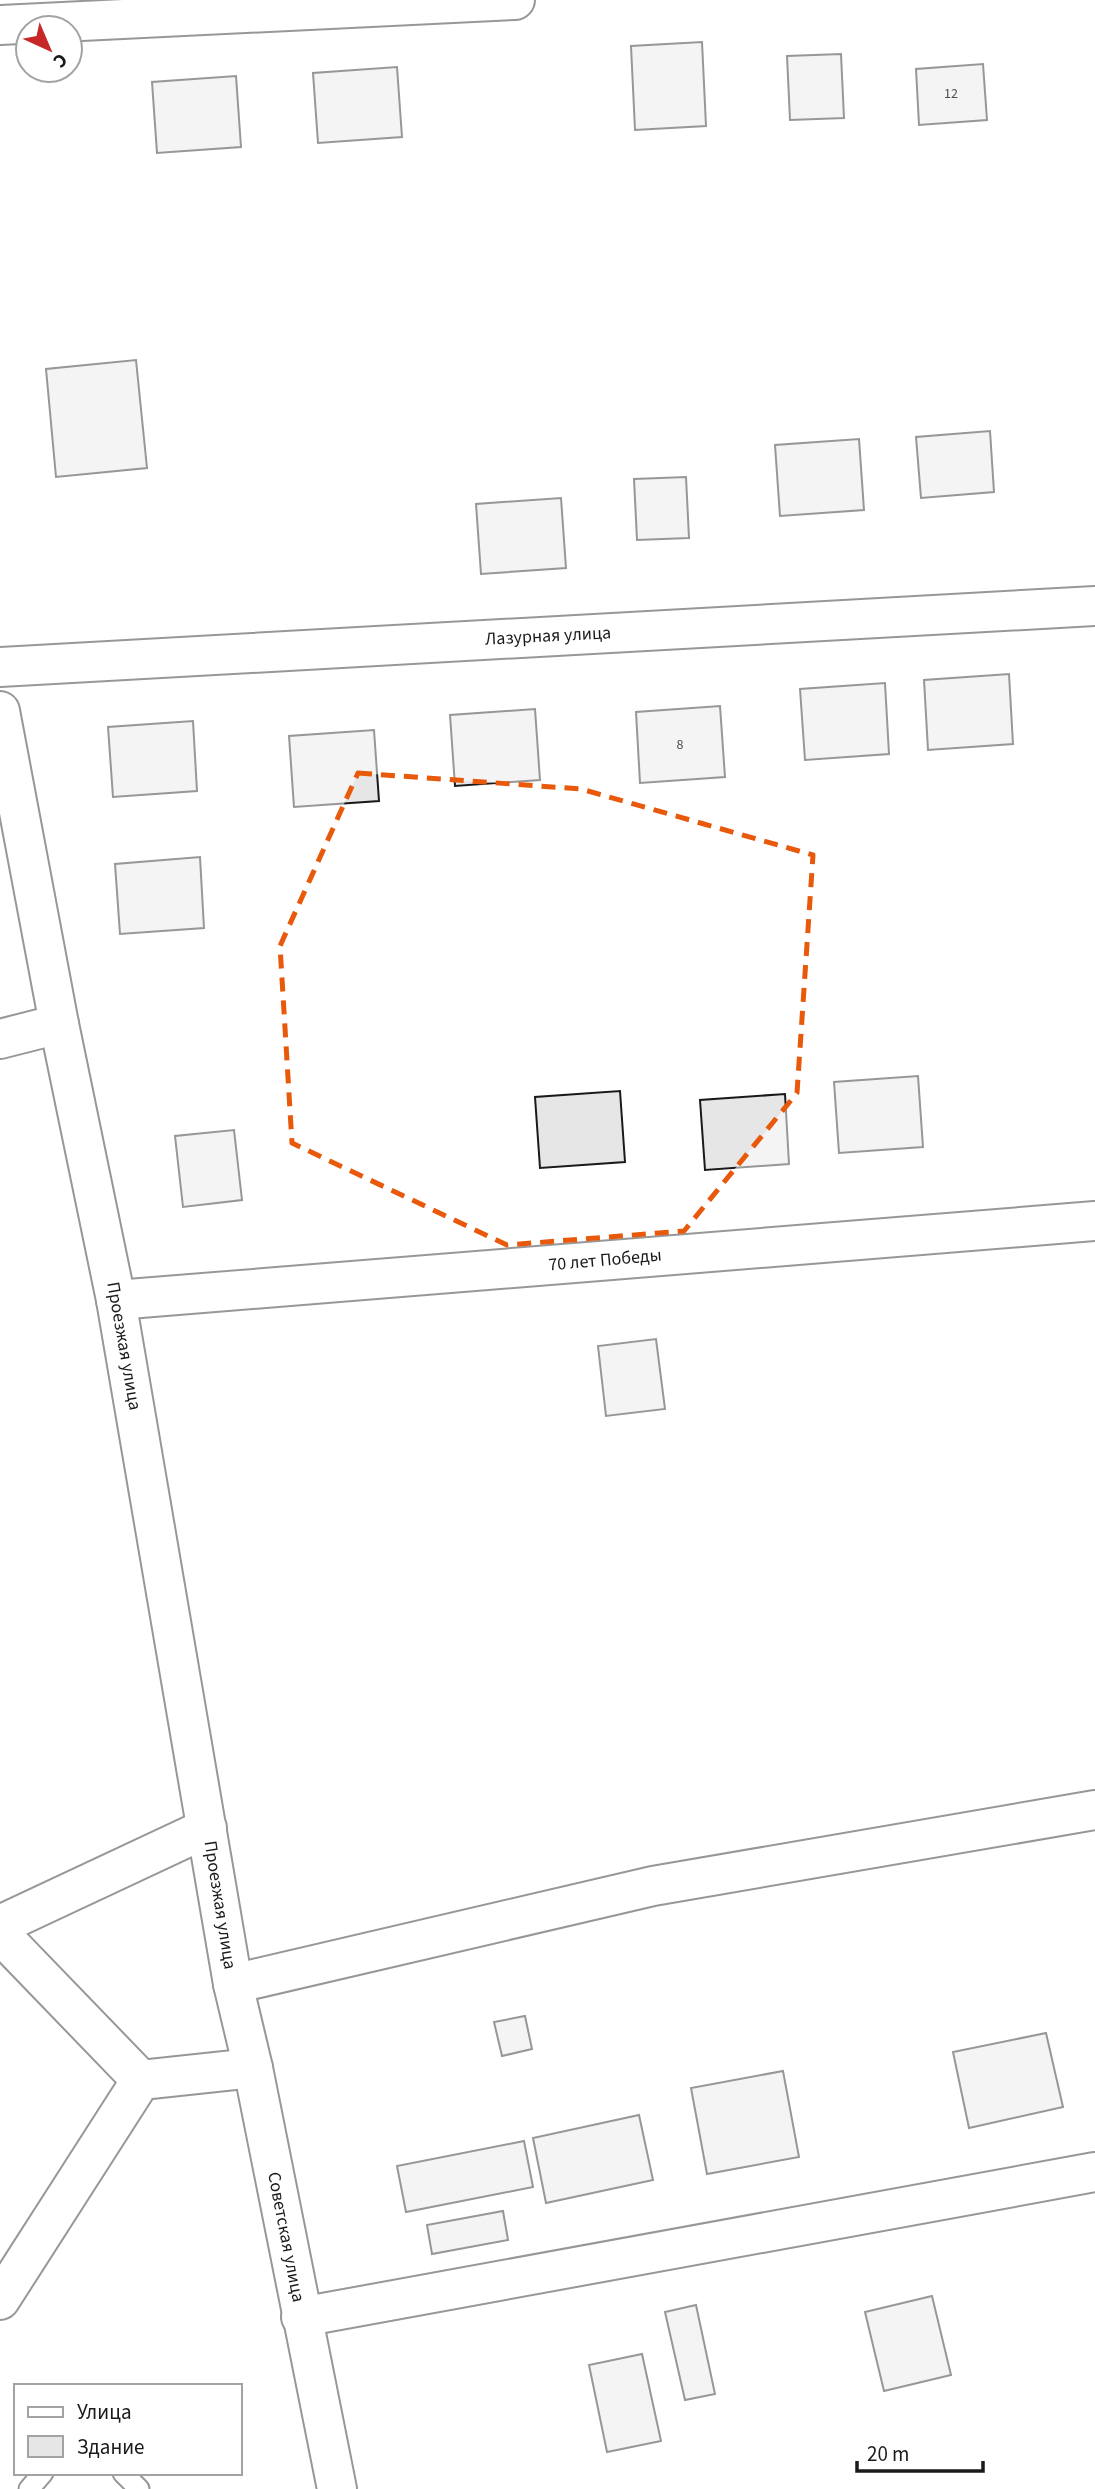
<svg xmlns="http://www.w3.org/2000/svg" width="1095" height="2489" viewBox="0 0 1095 2489" font-family="'Source Sans 3',sans-serif">
	<style>
		.building { fill: #e6e6e6; stroke: #1a1a1a; stroke-width: 2 }
		.lines { fill: none; stroke-linecap: round; stroke-linejoin: round }
		.lane-casing { stroke: #1a1a1a; stroke-width: 23 }
		.street-casing { stroke: #1a1a1a; stroke-width: 42 }
		.lane { stroke: #fff; stroke-width: 19 }
		.street { stroke: #fff; stroke-width: 38 }
		.marked { fill: none; stroke: #e8590c; stroke-width: 5; stroke-dasharray: 14 9; stroke-linejoin: round }
		.labels { text-anchor: middle; dominant-baseline: central; stroke-width: 5; stroke-linejoin: round; paint-order: stroke }
		.number-label { font-size: 14px; fill: #4d4d4d }
		.street-label { font-size: 18px; fill: #1a1a1a; stroke: #fff }
	</style>
	<rect width="100%" height="100%" fill="#fff"/>
	<g class="building">
		<polygon points="702,42 706,126 635,130 631,46"/>
		<polygon points="841,54 844,118 790,120 787,56"/>
		<polygon points="983,64 987,120 919,125 916,69"/>
		<polygon points="397,67 402,137 318,143 313,73"/>
		<polygon points="236,76 241,147 157,153 152,82"/>
		<polygon points="136,360 147,468 56,477 46,369"/>
		<polygon points="990,431 994,492 921,498 916,437"/>
		<polygon points="859,439 864,510 780,516 775,445"/>
		<polygon points="686,477 689,538 637,540 634,479"/>
		<polygon points="561,498 566,568 481,574 476,504"/>
		<polygon points="1009,674 1013,744 928,750 924,680"/>
		<polygon points="885,683 889,754 805,760 800,689"/>
		<polygon points="720,706 725,777 640,783 636,712"/>
		<polygon points="535,709 540,780 455,786 450,715"/>
		<polygon points="193,721 197,791 113,797 108,727"/>
		<polygon points="374,730 379,801 294,807 289,736"/>
		<polygon points="200,857 204,928 120,934 115,864"/>
		<polygon points="918,1076 923,1147 839,1153 834,1082"/>
		<polygon points="620,1091 625,1162 540,1168 535,1097"/>
		<polygon points="785,1094 789,1164 705,1170 700,1100"/>
		<polygon points="234,1130 242,1200 183,1207 175,1136"/>
		<polygon points="656,1339 665,1409 606,1416 598,1346"/>
		<polygon points="525,2016 532,2049 502,2056 494,2022"/>
		<polygon points="1046,2033 1063,2107 969,2128 953,2052"/>
		<polygon points="783,2071 799,2157 707,2174 691,2088"/>
		<polygon points="639,2115 653,2180 546,2203 533,2138"/>
		<polygon points="524,2141 533,2187 406,2212 397,2166"/>
		<polygon points="503,2211 508,2240 432,2254 427,2225"/>
		<polygon points="932,2296 951,2375 884,2391 865,2312"/>
		<polygon points="696,2305 715,2394 685,2400 665,2312"/>
		<polygon points="642,2354 661,2441 607,2452 589,2365"/>
	</g>
	<g class="lines">
		<g class="lane-casing">
			<g id="lane">
				<polyline points="123,2473 139,2489"/>
				<polyline points="29,2489 43,2473"/>
			</g>
		</g>
		<g class="street-casing">
			<g id="street">
				<polyline points="0,25 515,0"/>
				<polyline points="0,667 1095,606"/>
				<polyline points="0,711 59,1024 116,1300 233,1984 253,2068 337,2489"/>
				<polyline points="0,1039 59,1024"/>
				<polyline points="116,1300 1095,1221"/>
				<polyline points="0,1925 207,1828"/>
				<polyline points="0,1934 141,2080"/>
				<polyline points="233,1984 653,1886 1095,1810"/>
				<polyline points="0,2300 141,2080 253,2068"/>
				<polyline points="301,2317 1095,2172"/>
			</g>
		</g>
		<use href="#lane" class="lane"/>
		<use href="#street" class="street"/>
	</g>
	<path d="M0 0H1095V2489H0ZM358 773 581 789 813 855 797 1093 684 1231 507 1245 292 1143 280 946Z" fill="#fff" fill-opacity=".55" fill-rule="evenodd"/>
	<path class="marked" d="M358 773 581 789 813 855 797 1093 684 1231 507 1245 292 1143 280 946Z"/>
	<g class="labels">
		<g class="number-label">
			<text x="951" y="94">12</text>
			<text x="680" y="745">8</text>
		</g>
		<g class="street-label">
			<text transform="translate(548 636) rotate(-3)">Лазурная улица</text>
			<text transform="translate(605 1260) rotate(-5)">70 лет Победы</text>
			<text transform="translate(124 1346) rotate(80)">Проезжая улица</text>
			<text transform="translate(220 1905) rotate(81)">Проезжая улица</text>
			<text transform="translate(286 2237) rotate(79)">Советская улица</text>
		</g>
	</g>
	<rect x="14" y="2384" width="228" height="91" fill="#ffffff" stroke="#a3a3a3" stroke-width="2"/>
	<rect x="28" y="2407" width="35" height="10" fill="#ffffff" stroke="#a3a3a3" stroke-width="2"/>
	<text x="77" y="2419" font-size="21" fill="#1a1a1a">Улица</text>
	<rect x="28" y="2436" width="35" height="21" fill="#e6e6e6" stroke="#a3a3a3" stroke-width="2"/>
	<text x="77" y="2454" font-size="21" fill="#1a1a1a">Здание</text>
	<g transform="translate(49 49) rotate(136)"><circle r="33" fill="#ffffff" stroke="#a3a3a3" stroke-width="2"/>
	<path d="M0-5L12 26L0 18L-12 26Z" fill="#c62828"/>
	<text y="-10" font-size="19" font-weight="bold" text-anchor="middle" fill="#1a1a1a">С</text>
	</g>
	<path d="M857 2461v10h126v-10" fill="none" stroke="#1a1a1a" stroke-width="3.5"/>
	<text x="867" y="2461" font-size="21" fill="#1a1a1a" stroke="#ffffff" stroke-width="5" paint-order="stroke">20 m</text>
</svg>
